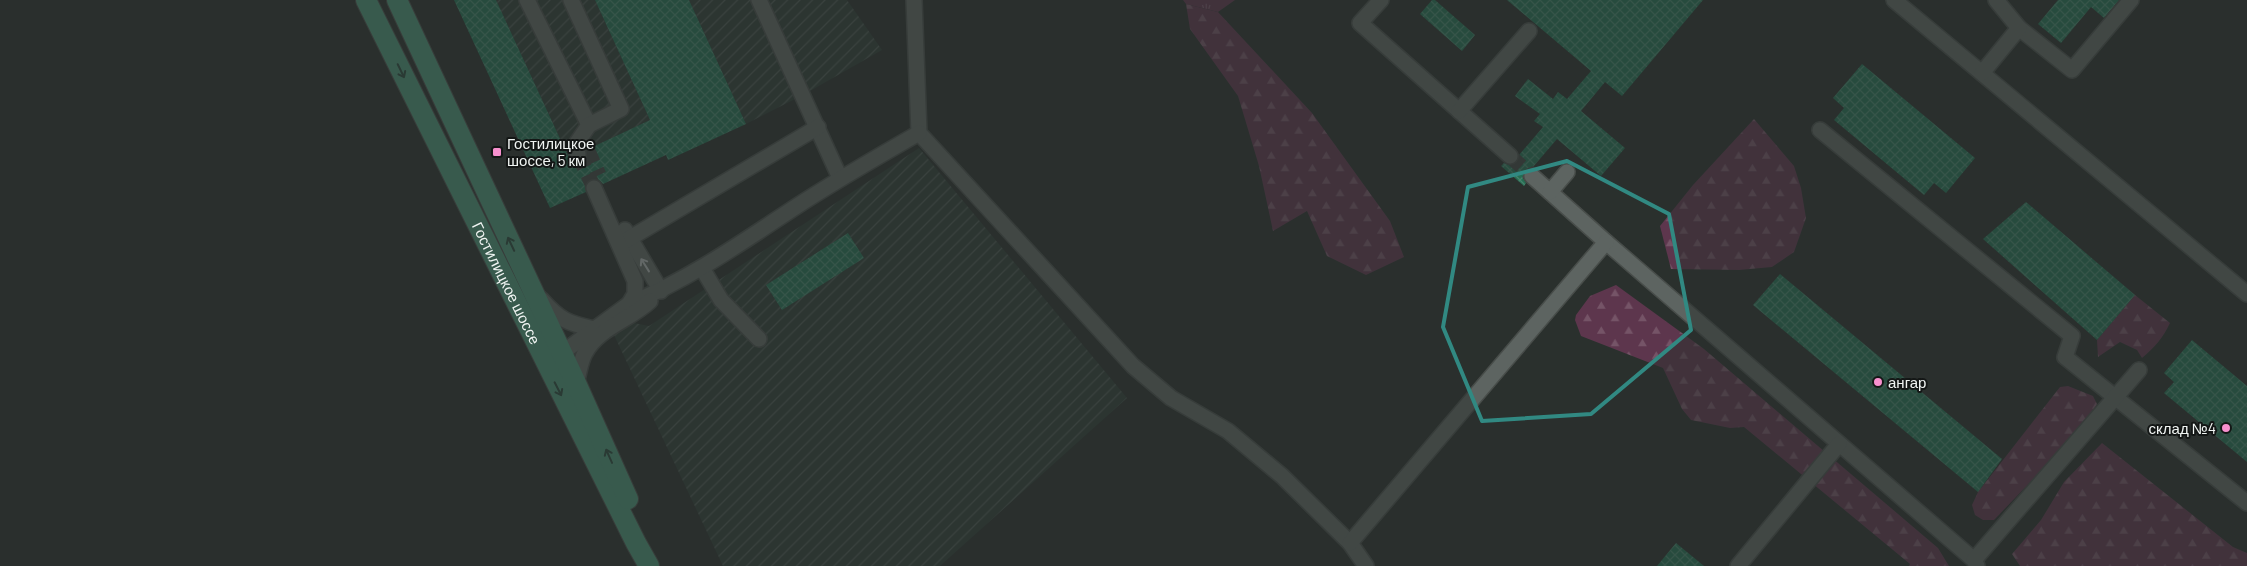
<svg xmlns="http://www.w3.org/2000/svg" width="2247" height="566" viewBox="0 0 2247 566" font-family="Barlow,sans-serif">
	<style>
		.industrial { fill: url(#industrial-furrows) }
		.grass { fill: url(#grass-tufts) }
		.forest { fill: url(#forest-firs) }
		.building { fill: url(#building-cross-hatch) }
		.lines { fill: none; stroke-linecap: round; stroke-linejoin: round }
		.minor-tunnel { stroke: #3e4441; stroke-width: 15; stroke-dasharray: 15 8; stroke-linecap: butt }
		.minor-casing { stroke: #484d4a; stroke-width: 18 }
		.major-casing { stroke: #484d4a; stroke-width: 22 }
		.minor { stroke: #5d6461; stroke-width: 15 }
		.major { stroke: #4a8e74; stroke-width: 20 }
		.oneway { stroke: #2a473c }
		.oneway2 { stroke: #a7acaa }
		.marked { fill: none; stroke: #318982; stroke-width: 4; stroke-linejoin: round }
		.poi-dot { fill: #f790ce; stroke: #141716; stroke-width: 2 }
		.labels { text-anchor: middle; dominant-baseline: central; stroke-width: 4; stroke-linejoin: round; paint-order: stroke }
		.poi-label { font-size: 15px; fill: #f1f5f3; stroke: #141716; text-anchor: start }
		.street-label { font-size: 15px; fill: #f1f5f3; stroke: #141716 }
	</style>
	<defs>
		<pattern id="industrial-furrows" width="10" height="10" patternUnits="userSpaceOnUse" patternTransform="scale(1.25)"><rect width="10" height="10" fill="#2f3c36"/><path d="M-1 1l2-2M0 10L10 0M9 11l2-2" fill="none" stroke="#4e5954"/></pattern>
		<pattern id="grass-tufts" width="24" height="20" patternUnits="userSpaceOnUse" patternTransform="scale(1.25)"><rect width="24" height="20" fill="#5d364d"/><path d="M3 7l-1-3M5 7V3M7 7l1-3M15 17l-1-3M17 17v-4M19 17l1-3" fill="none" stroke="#755467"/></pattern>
		<pattern id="forest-firs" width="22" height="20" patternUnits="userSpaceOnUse" patternTransform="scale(1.25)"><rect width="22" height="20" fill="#5d364d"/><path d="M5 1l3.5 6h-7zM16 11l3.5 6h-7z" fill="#755467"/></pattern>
		<pattern id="building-cross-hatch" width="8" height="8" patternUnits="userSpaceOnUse" patternTransform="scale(1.25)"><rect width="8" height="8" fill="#256d52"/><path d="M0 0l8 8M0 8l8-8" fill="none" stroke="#45826b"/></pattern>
	</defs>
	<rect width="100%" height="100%" fill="#2a302d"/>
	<g class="industrial">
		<polygon points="496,0 595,0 650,120 569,158"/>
		<polygon points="689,0 847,0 882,50 803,95 746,124"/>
		<polygon points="919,148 1127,398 940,566 723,566 614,335 634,323 649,326"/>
	</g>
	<polygon class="grass" points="1183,0 1235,0 1218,12 1186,4"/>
	<g class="forest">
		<polygon points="1186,4 1218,12 1312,113 1390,221 1404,257 1366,275 1327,256 1307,211 1273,231 1259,166 1238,96 1190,29"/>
		<polygon points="1754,119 1794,166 1801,188 1806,218 1794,252 1772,267 1739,270 1671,269 1660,226 1693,185"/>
		<polygon points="1616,285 1704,349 1938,548 1949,566 1909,566 1910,564 1744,427 1730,428 1691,420 1682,409 1663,368 1581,336 1575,320 1576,315 1590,296"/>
		<path d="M2135 295 2170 323C2163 338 2155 347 2142 358L2137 350 2120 342 2098 357 2097 340Z"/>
		<polygon points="2068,386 2093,396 2097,404 2083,427 1994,520 1983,520 1975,515 1972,505 1978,492 2060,387"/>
		<polygon points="2102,443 2233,547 2247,553 2247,566 2020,566 2012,554 2041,520 2064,482"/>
	</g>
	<g class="building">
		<polygon points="454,0 496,0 569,158 574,162 583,162 586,158 586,150 650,120 595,0 689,0 746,124 668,160 666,155 603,184 599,180 591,179 586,183 586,192 550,208"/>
		<polygon points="1432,0 1435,0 1475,35 1462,51 1420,14"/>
		<polygon points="1507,0 1703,0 1622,96 1605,82 1581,111 1625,148 1601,176 1557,139 1533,167 1525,170 1523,178 1526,183 1524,186 1501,166 1504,163 1509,165 1517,163 1519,155 1543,127 1534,121 1540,114 1515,96 1528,79 1553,99 1558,92 1567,99 1591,71"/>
		<polygon points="2058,0 2119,0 2104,18 2091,7 2061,43 2038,24"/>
		<polygon points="1862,64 1975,158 1946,193 1934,183 1924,195 1834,120 1844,108 1833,98"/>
		<polygon points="2026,202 2135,295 2097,340 1983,239"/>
		<polygon points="848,233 864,258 782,310 766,285"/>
		<polygon points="1780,274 2002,459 1978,492 1753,305"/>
		<polygon points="2192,340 2247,386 2247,462 2164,393 2174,382 2164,373"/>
		<polygon points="1676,543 1704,566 1657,566"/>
	</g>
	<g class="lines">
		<g class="minor-tunnel">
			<polyline points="587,149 599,175"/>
			<polyline points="578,154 594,188"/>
			<polyline points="1510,156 1532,176"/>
		</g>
		<g class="minor-casing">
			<g id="minor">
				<polyline points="527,0 589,125"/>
				<polyline points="571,0 621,109 589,125 574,147 578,154"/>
				<polyline points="759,0 840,178"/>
				<polyline points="914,0 919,133 1133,366 1171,398 1228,431 1282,476 1350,543 1366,566"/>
				<polyline points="1381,0 1360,23 1510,156"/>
				<polyline points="1894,0 2247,294"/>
				<polyline points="2019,28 2072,70 2131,0"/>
				<polyline points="1982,73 2019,28 1996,0"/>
				<polyline points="1459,111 1529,31"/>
				<polyline points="1820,130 2072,336 2065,357 2247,503"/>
				<polyline points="1532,176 1606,242 1974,560 1977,566"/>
				<polyline points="1550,192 1567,172"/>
				<polyline points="625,230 661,291"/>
				<polyline points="620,244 818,127"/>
				<polyline points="702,268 721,300 759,339"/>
				<path d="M541 299C560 320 567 323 594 329"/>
				<path d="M629 304C688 280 741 243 794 208 835 181 877 157 919 133"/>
				<polyline points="555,358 629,304 635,294 635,281 594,188"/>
				<path d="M576 383C579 374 580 362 585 353 598 328 630 320 650 301"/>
				<polyline points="1350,543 1606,242"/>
				<polyline points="1974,560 2139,370"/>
				<polyline points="1738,566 1839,444"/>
			</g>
		</g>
		<g class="major-casing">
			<g id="major">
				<path id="s1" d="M366 0 636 543 649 566"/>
				<polyline points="397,0 576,383 628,499"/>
			</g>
		</g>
		<use href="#minor" class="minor"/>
		<use href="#major" class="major"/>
	</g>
	<defs><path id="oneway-shaft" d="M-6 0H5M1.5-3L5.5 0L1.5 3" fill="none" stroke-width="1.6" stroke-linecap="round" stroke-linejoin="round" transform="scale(1.25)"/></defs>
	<g class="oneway">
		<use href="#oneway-shaft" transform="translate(401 71) rotate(64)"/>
		<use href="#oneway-shaft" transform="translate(511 244) rotate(-115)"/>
		<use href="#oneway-shaft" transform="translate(558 389) rotate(63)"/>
		<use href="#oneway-shaft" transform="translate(609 456) rotate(-114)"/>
	</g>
	<use class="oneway2" href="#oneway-shaft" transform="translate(645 265) rotate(-122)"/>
	<path d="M0 0H2247V566H0ZM1567 161 1669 214 1691 330 1591 414 1482 421 1443 327 1468 187Z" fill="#2a302d" fill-opacity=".55" fill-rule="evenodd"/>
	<path class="marked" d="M1567 161 1669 214 1691 330 1591 414 1482 421 1443 327 1468 187Z"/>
	<g class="poi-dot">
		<rect x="492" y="147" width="10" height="10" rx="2.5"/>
		<circle cx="1878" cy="382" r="5"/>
		<circle cx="2226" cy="428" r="5"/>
	</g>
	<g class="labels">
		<g class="poi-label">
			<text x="507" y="143">Гостилицкое<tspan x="507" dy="17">шоссе, 5 км</tspan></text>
			<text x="1888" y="382">ангар</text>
			<text x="2216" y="428" text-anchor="end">склад №4</text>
		</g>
		<g class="street-label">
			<text stroke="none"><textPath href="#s1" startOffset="316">Гостилицкое шоссе</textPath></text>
		</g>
	</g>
</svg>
